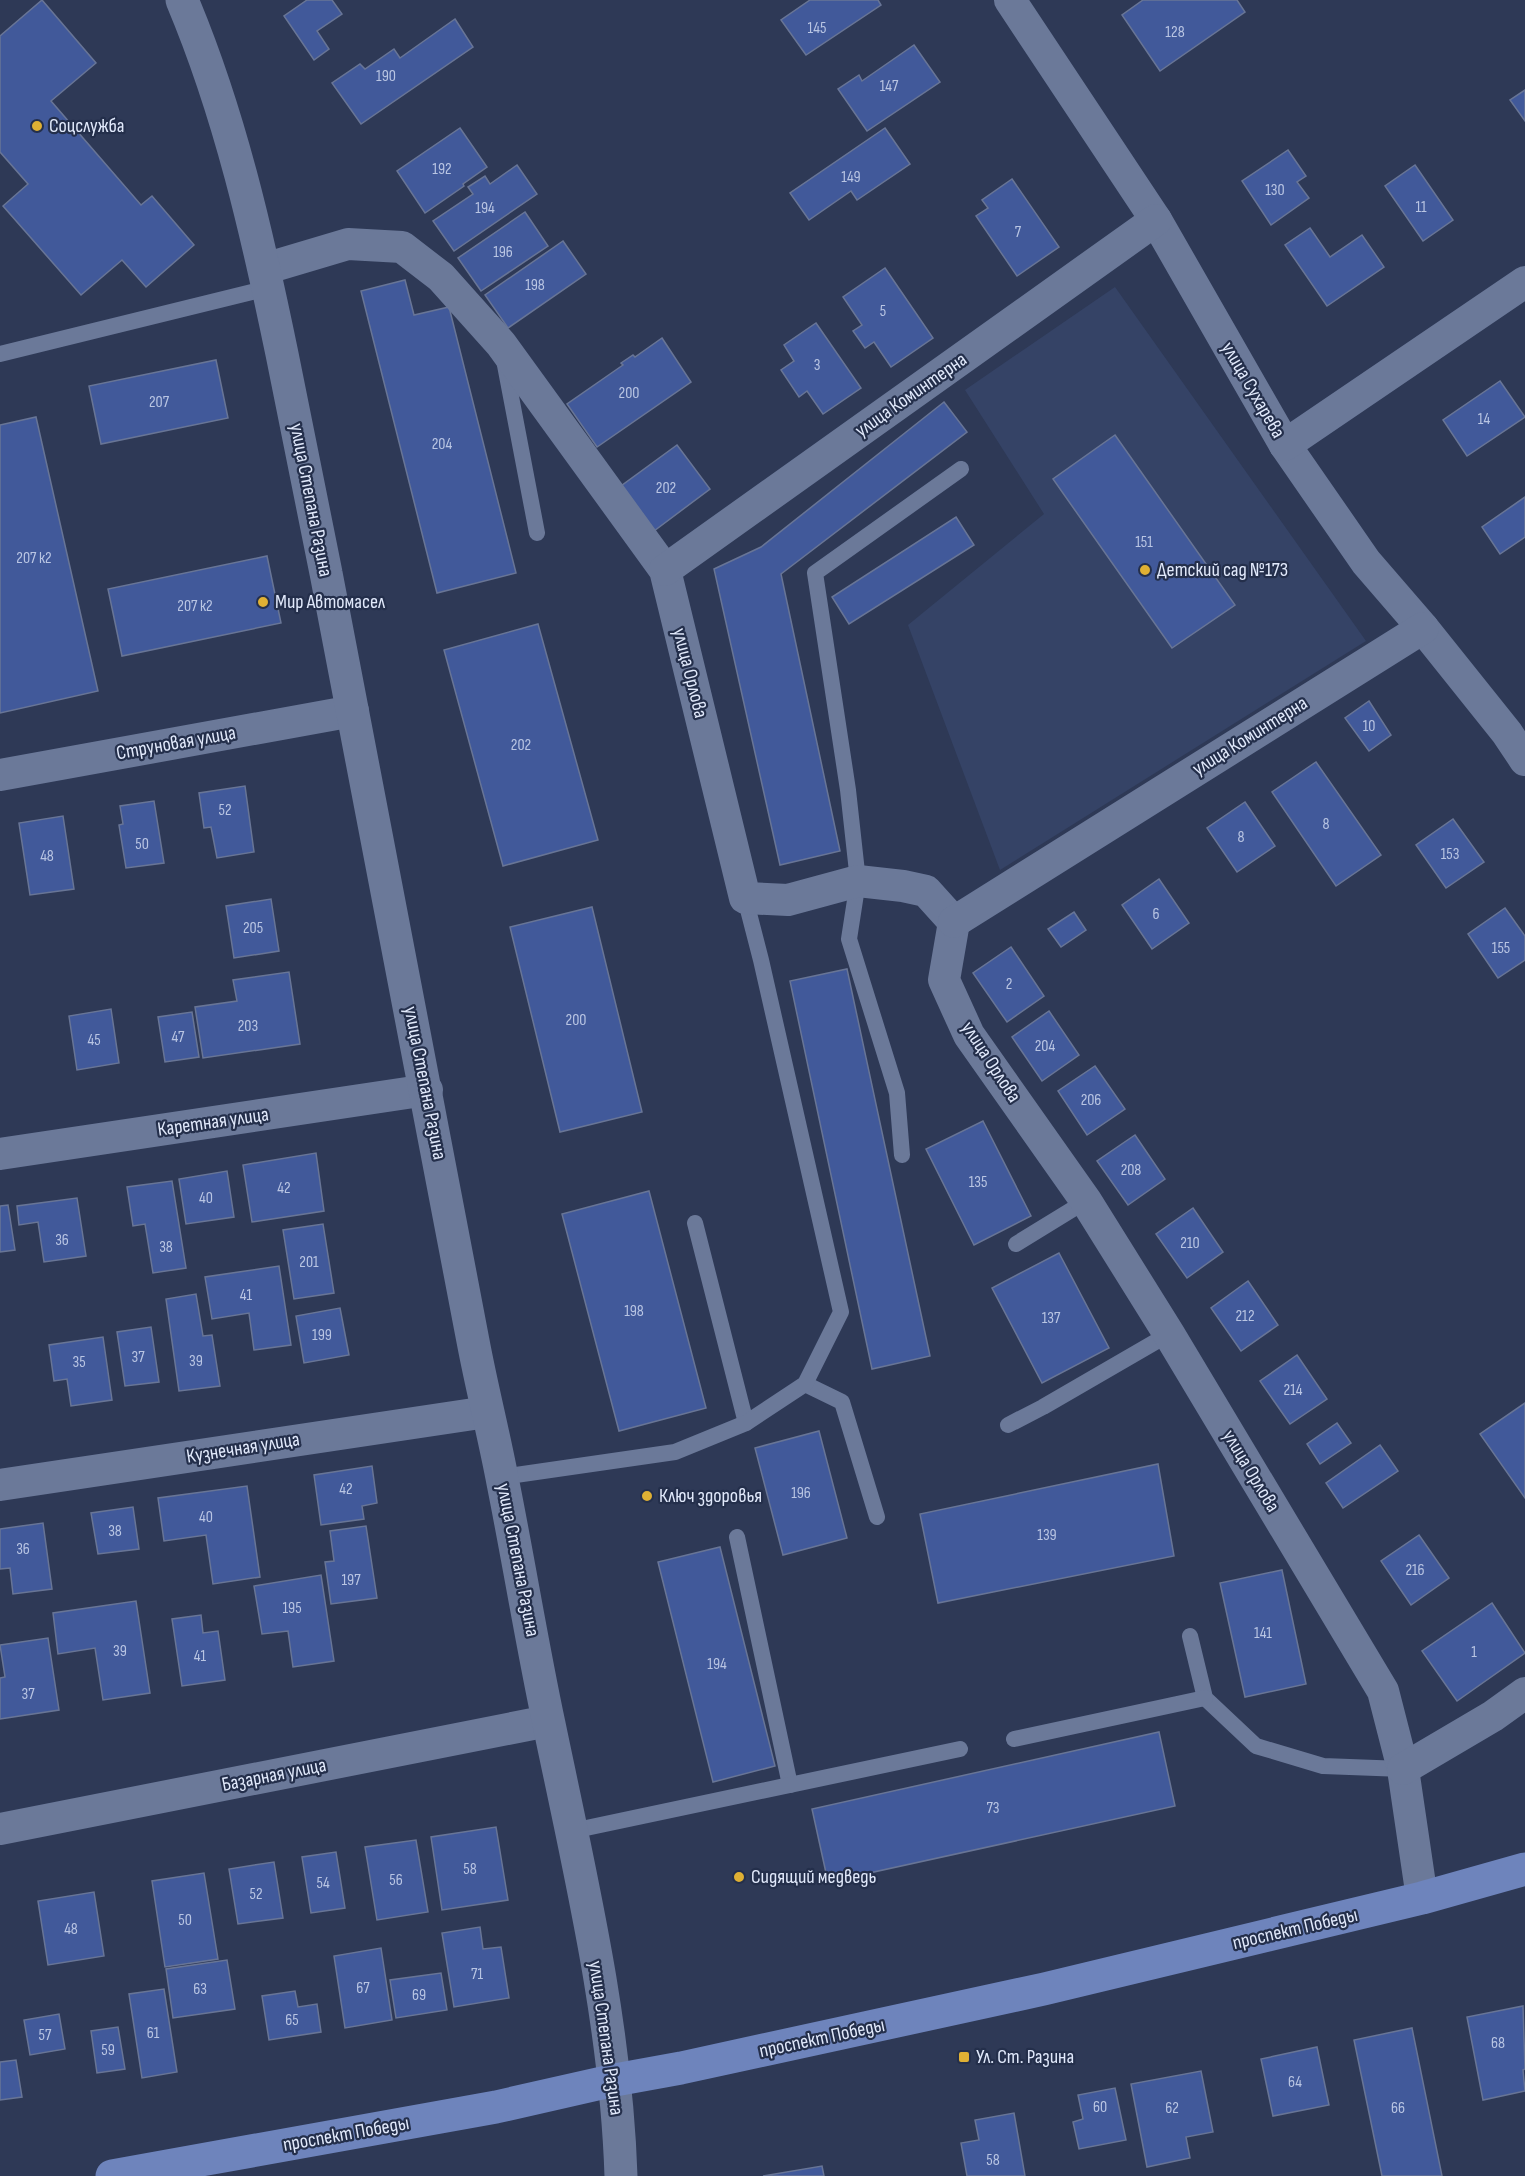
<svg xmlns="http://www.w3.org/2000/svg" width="1525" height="2176" viewBox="0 0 1525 2176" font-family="'Sofia Sans Condensed',sans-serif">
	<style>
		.built { fill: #354366 }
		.building { fill: #41599a; stroke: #687596; stroke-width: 1.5 }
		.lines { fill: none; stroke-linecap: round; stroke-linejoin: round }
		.lane { stroke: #6b7999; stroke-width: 16 }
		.street { stroke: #6b7999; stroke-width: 32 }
		.secondary { stroke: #6b7999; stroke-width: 33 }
		.primary { stroke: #6e84bc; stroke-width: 33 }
		.poi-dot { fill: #dfb034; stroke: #242f4b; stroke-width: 2 }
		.labels { text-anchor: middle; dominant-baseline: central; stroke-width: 4.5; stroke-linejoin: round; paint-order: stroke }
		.number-label { font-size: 16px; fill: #b9c5e3 }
		.poi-label { font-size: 20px; fill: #e1e9fb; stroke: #242f4b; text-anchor: start }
		.street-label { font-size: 20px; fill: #e1e9fb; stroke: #242f4b }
	</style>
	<rect width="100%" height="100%" fill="#2e3956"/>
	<polygon class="built" points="1115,287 1366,641 1000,870 908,625 1044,514 965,390"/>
	<g class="building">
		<polygon points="42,0 96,63 51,101 141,205 152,196 194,245 146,287 122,260 81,295 3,206 28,184 0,152 0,36"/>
		<polygon points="307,0 332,0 342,14 317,31 329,49 314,60 284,16"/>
		<polygon points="810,0 878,0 881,5 806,55 781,20"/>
		<polygon points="1143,0 1237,0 1245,12 1160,71 1122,15"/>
		<polygon points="455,19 473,47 361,124 332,83 360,64 365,69 394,49 400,58"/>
		<polygon points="914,45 940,82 867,131 838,89 859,75 862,81"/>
		<polygon points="1525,90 1525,121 1510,100"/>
		<polygon points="460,128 487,167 463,184 464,186 425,213 397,171"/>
		<polygon points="885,128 910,164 857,200 851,191 809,220 790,193"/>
		<polygon points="1288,150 1306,176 1297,182 1309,198 1271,225 1242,181"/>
		<polygon points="517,165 537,194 454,251 433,221 473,194 468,187 485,176 490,184"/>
		<polygon points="1415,165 1453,220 1423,241 1385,186"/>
		<polygon points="1012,179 1059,247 1017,276 976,216 988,208 982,200"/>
		<polygon points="525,212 548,246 481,291 458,258"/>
		<polygon points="1310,228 1330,257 1362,235 1384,267 1327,306 1285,245"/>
		<polygon points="563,241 586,274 508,328 485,295"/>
		<polygon points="885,268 933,338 891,367 874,342 865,348 853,331 862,325 843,297"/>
		<polygon points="405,280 414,315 449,307 516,573 437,593 361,291"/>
		<polygon points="816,323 861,388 823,414 807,391 799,397 781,370 794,361 784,345"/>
		<polygon points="662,338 691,382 597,447 567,404 623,365 621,363 633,355 635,357"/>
		<polygon points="216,360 228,418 101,444 89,386"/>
		<polygon points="1500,381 1525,417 1467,456 1443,420"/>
		<polygon points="944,402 967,432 781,574 840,851 780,865 714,569 761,547"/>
		<polygon points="36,417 98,691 0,713 0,425"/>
		<polygon points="1115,435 1235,605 1172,648 1053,479"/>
		<polygon points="677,445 710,489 654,531 621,486"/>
		<polygon points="1525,497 1525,537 1500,554 1482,527"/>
		<polygon points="956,517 974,545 849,624 832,597"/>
		<polygon points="267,556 281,623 122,656 108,589"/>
		<polygon points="538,624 598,840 503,866 444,650"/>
		<polygon points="1369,701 1391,735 1369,751 1345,718"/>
		<polygon points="1316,762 1381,855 1336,886 1272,792"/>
		<polygon points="245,786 254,852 217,858 211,827 204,828 199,793"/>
		<polygon points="154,801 164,863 126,868 119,825 123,824 120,806"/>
		<polygon points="1245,802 1275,846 1237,872 1207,828"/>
		<polygon points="63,816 74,889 30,895 19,823"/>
		<polygon points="1453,819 1484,862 1446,888 1416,845"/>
		<polygon points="1159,879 1189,923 1152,949 1122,905"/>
		<polygon points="271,899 279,951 234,958 226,906"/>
		<polygon points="592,907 642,1112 560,1132 510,927"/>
		<polygon points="1505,908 1525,936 1525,960 1498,978 1468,934"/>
		<polygon points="1074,912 1086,930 1061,947 1048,929"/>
		<polygon points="1011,947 1044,996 1007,1022 973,973"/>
		<polygon points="847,969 930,1356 872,1369 790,981"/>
		<polygon points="289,972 300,1044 203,1058 195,1007 237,1001 233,980"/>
		<polygon points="111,1009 119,1063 77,1070 69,1016"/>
		<polygon points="1049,1011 1079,1055 1042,1081 1012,1037"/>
		<polygon points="192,1012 199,1057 165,1062 158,1017"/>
		<polygon points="1095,1066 1125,1109 1087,1135 1058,1091"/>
		<polygon points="983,1121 1031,1216 974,1245 926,1149"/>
		<polygon points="1135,1135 1165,1179 1128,1205 1097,1161"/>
		<polygon points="316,1153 324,1211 252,1222 243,1165"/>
		<polygon points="227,1171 234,1217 186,1224 179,1179"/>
		<polygon points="172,1181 186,1268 153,1273 145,1224 133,1226 127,1187"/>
		<polygon points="649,1191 706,1408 619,1431 562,1214"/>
		<polygon points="77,1198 86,1256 44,1262 38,1222 19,1225 17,1206"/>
		<polygon points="8,1205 15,1250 0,1252 0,1206"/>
		<polygon points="1193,1208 1223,1252 1187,1278 1156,1234"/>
		<polygon points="323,1224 334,1293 294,1299 283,1230"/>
		<polygon points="1059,1253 1109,1348 1042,1383 992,1288"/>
		<polygon points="279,1266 291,1345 254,1350 249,1313 212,1319 205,1277"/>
		<polygon points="1248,1281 1278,1325 1241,1351 1211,1308"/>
		<polygon points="196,1294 203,1336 212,1335 220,1386 179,1391 166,1299"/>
		<polygon points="340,1308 349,1355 304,1363 296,1316"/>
		<polygon points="151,1327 159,1382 125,1386 117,1332"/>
		<polygon points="103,1337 112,1400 71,1406 67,1379 54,1381 49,1345"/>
		<polygon points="1297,1355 1327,1399 1290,1424 1260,1381"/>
		<polygon points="1525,1403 1525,1498 1480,1434"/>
		<polygon points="1337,1423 1351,1443 1320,1464 1307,1444"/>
		<polygon points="819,1431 847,1538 783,1555 755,1448"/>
		<polygon points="1380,1445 1398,1471 1343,1508 1326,1483"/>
		<polygon points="1158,1464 1174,1556 938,1603 920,1514"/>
		<polygon points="372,1466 377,1503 362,1506 364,1519 321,1525 314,1475"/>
		<polygon points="247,1486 260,1577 213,1584 206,1535 164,1541 158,1498"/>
		<polygon points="133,1507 139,1549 98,1554 91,1513"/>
		<polygon points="43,1523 52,1589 13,1594 10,1568 0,1569 0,1529"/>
		<polygon points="366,1526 377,1598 331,1604 325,1562 334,1561 330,1531"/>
		<polygon points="1419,1535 1449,1578 1411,1605 1381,1561"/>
		<polygon points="720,1547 775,1766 713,1782 658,1562"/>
		<polygon points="1282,1570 1306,1684 1245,1697 1220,1583"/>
		<polygon points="321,1575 334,1661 293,1667 288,1631 262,1634 254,1586"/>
		<polygon points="136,1601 150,1693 103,1700 95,1648 58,1654 53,1613"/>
		<polygon points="1492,1603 1525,1653 1457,1701 1422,1651"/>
		<polygon points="201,1615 203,1633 218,1631 225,1680 182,1686 172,1619"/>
		<polygon points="48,1638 59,1710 0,1719 0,1678 5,1677 0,1645"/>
		<polygon points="1159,1732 1175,1806 828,1882 812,1809"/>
		<polygon points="496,1827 508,1900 442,1910 431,1837"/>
		<polygon points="416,1840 428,1912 377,1920 365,1847"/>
		<polygon points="336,1852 345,1908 311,1913 302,1857"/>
		<polygon points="274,1862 283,1918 238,1924 229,1869"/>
		<polygon points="204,1873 218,1959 165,1967 152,1881"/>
		<polygon points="94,1892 104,1956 48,1965 38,1901"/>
		<polygon points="480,1927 483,1949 501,1947 509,1998 454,2007 442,1933"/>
		<polygon points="381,1948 392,2020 345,2028 334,1956"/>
		<polygon points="227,1960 235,2009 173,2018 166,1969"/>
		<polygon points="441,1973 447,2010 396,2018 390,1980"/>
		<polygon points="164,1989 177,2072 142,2078 129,1994"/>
		<polygon points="295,1991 298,2007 317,2004 321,2032 269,2040 262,1996"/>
		<polygon points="1523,2006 1525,2069 1523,2070 1525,2091 1483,2100 1467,2017"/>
		<polygon points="59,2014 65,2049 30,2055 24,2020"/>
		<polygon points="118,2027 125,2069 97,2073 91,2031"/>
		<polygon points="1412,2028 1442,2176 1382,2176 1354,2040"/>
		<polygon points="1317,2047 1329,2105 1273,2116 1261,2059"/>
		<polygon points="16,2060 22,2097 0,2100 0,2062"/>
		<polygon points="1201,2071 1213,2132 1186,2137 1190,2158 1147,2167 1131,2084"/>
		<polygon points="1115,2088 1126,2140 1079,2149 1073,2122 1083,2119 1078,2095"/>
		<polygon points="1014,2113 1025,2176 967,2176 961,2143 979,2140 975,2120"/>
		<polygon points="822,2166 824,2176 763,2176"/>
	</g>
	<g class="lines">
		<g class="lane">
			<polyline points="0,354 268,288"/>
			<polyline points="504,360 537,533"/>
			<polyline points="902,1155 897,1093 849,939 858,881 848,790 815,573 961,469"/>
			<polyline points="695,1223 746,1423"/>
			<polyline points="1016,1244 1086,1201"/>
			<polyline points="805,1384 842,1402 877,1517"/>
			<polyline points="1008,1425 1043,1407 1169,1334"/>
			<polyline points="502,1477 675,1452 746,1423 805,1384 841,1312 761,960 745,898"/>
			<polyline points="737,1537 790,1785"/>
			<polyline points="1190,1636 1205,1698 1256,1746 1323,1766 1403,1769"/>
			<polyline points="1014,1739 1205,1698"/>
			<polyline points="572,1831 960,1749"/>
		</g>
		<g class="street">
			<polyline points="1010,0 1156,220 1285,445 1366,562 1423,628 1507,733 1525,760"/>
			<polyline points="264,269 348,244 402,247 441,277 501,344 665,570 745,898 788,900 858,881 903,886 926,891 954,922"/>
			<polyline points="1285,445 1525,282"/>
			<polyline points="665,570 1156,220"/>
			<polyline points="0,775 353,711"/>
			<polyline points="954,922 944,980 969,1035 1086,1201 1169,1334 1383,1691 1403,1769 1422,1898"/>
			<polyline points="954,922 1423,628"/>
			<polyline points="0,1154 427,1090"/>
			<polyline points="0,1485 487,1412"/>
			<polyline points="1403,1769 1493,1716 1525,1693"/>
			<polyline points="0,1829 548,1721"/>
		</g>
		<path class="secondary" d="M182 0C230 114 257 233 282 354 297 427 312 500 326 573 376 829 426 1085 473 1341 482 1389 494 1435 503 1483 519 1563 532 1644 549 1724 580 1873 616 2023 621 2176"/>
		<polyline class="primary" points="112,2176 496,2107 615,2080 681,2068 1044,1989 1422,1898 1525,1869"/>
	</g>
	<g class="poi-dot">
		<circle cx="37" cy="126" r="6"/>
		<circle cx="1145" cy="570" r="6"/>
		<circle cx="263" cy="602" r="6"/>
		<circle cx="647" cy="1496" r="6"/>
		<circle cx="739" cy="1877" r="6"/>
		<rect x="958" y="2051" width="12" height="12" rx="3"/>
	</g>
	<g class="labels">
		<g class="number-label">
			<text x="817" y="28">145</text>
			<text x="1175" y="32">128</text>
			<text x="386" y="76">190</text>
			<text x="889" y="86">147</text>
			<text x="442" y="169">192</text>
			<text x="851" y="177">149</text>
			<text x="1275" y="190">130</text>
			<text x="1421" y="207">11</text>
			<text x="485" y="208">194</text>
			<text x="1018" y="232">7</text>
			<text x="503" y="252">196</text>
			<text x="535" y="285">198</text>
			<text x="883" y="311">5</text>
			<text x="817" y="365">3</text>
			<text x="629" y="393">200</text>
			<text x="159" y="402">207</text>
			<text x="1484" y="419">14</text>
			<text x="442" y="444">204</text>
			<text x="666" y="488">202</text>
			<text x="1144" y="542">151</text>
			<text x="34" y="558">207 к2</text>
			<text x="195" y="606">207 к2</text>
			<text x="1369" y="726">10</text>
			<text x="521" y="745">202</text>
			<text x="225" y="810">52</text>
			<text x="1326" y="824">8</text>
			<text x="1241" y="837">8</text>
			<text x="142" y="844">50</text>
			<text x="1450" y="854">153</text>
			<text x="47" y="856">48</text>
			<text x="1156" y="914">6</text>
			<text x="253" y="928">205</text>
			<text x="1501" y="948">155</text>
			<text x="1009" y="984">2</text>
			<text x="576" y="1020">200</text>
			<text x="248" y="1026">203</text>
			<text x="178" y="1037">47</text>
			<text x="94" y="1040">45</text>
			<text x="1045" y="1046">204</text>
			<text x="1091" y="1100">206</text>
			<text x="1131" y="1170">208</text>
			<text x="978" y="1182">135</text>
			<text x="284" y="1188">42</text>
			<text x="206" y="1198">40</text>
			<text x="62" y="1240">36</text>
			<text x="1190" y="1243">210</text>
			<text x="166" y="1247">38</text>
			<text x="309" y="1262">201</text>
			<text x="246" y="1295">41</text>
			<text x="634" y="1311">198</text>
			<text x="1245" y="1316">212</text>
			<text x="1051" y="1318">137</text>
			<text x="322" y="1335">199</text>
			<text x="138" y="1357">37</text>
			<text x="196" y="1361">39</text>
			<text x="79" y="1362">35</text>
			<text x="1293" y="1390">214</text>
			<text x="346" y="1489">42</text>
			<text x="801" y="1493">196</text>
			<text x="206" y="1517">40</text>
			<text x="115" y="1531">38</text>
			<text x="1047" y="1535">139</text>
			<text x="23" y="1549">36</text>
			<text x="1415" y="1570">216</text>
			<text x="351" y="1580">197</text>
			<text x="292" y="1608">195</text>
			<text x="1263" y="1633">141</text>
			<text x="120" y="1651">39</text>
			<text x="1474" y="1652">1</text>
			<text x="200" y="1656">41</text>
			<text x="717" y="1664">194</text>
			<text x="28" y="1694">37</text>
			<text x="993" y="1808">73</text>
			<text x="470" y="1869">58</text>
			<text x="396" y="1880">56</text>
			<text x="323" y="1883">54</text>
			<text x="256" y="1894">52</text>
			<text x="185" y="1920">50</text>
			<text x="71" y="1929">48</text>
			<text x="477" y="1974">71</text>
			<text x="363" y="1988">67</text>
			<text x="200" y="1989">63</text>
			<text x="419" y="1995">69</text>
			<text x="292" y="2020">65</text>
			<text x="153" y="2033">61</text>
			<text x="45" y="2035">57</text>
			<text x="1498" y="2043">68</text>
			<text x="108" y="2050">59</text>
			<text x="1295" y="2082">64</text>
			<text x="1100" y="2107">60</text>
			<text x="1172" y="2108">62</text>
			<text x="1398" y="2108">66</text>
			<text x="993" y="2160">58</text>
		</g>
		<g class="poi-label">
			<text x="49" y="126">Соцслужба</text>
			<text x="1157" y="570">Детский сад №173</text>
			<text x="275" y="602">Мир Автомасел</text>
			<text x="659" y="1496">Ключ здоровья</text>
			<text x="751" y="1877">Сидящий медведь</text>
			<text x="976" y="2057">Ул. Ст. Разина</text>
		</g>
		<g class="street-label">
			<text transform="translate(1253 390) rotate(60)">улица Сухарева</text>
			<text transform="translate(911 395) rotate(-35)">улица Коминтерна</text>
			<text transform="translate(311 500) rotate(79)">улица Степана Разина</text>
			<text transform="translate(690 673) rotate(76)">улица Орлова</text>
			<text transform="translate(1250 736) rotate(-32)">улица Коминтерна</text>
			<text transform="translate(176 743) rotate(-10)">Струновая улица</text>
			<text transform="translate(991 1062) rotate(57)">улица Орлова</text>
			<text transform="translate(425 1083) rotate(79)">улица Степана Разина</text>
			<text transform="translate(213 1122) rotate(-8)">Каретная улица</text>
			<text transform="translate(243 1448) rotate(-9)">Кузнечная улица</text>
			<text transform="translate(1251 1471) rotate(59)">улица Орлова</text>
			<text transform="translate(518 1560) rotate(79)">улица Степана Разина</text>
			<text transform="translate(274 1775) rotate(-11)">Базарная улица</text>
			<text transform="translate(1295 1929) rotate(-13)">проспект Победы</text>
			<text transform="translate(606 2038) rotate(82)">улица Степана Разина</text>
			<text transform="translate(822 2038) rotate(-12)">проспект Победы</text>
			<text transform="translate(346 2134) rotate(-10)">проспект Победы</text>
		</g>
	</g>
</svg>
